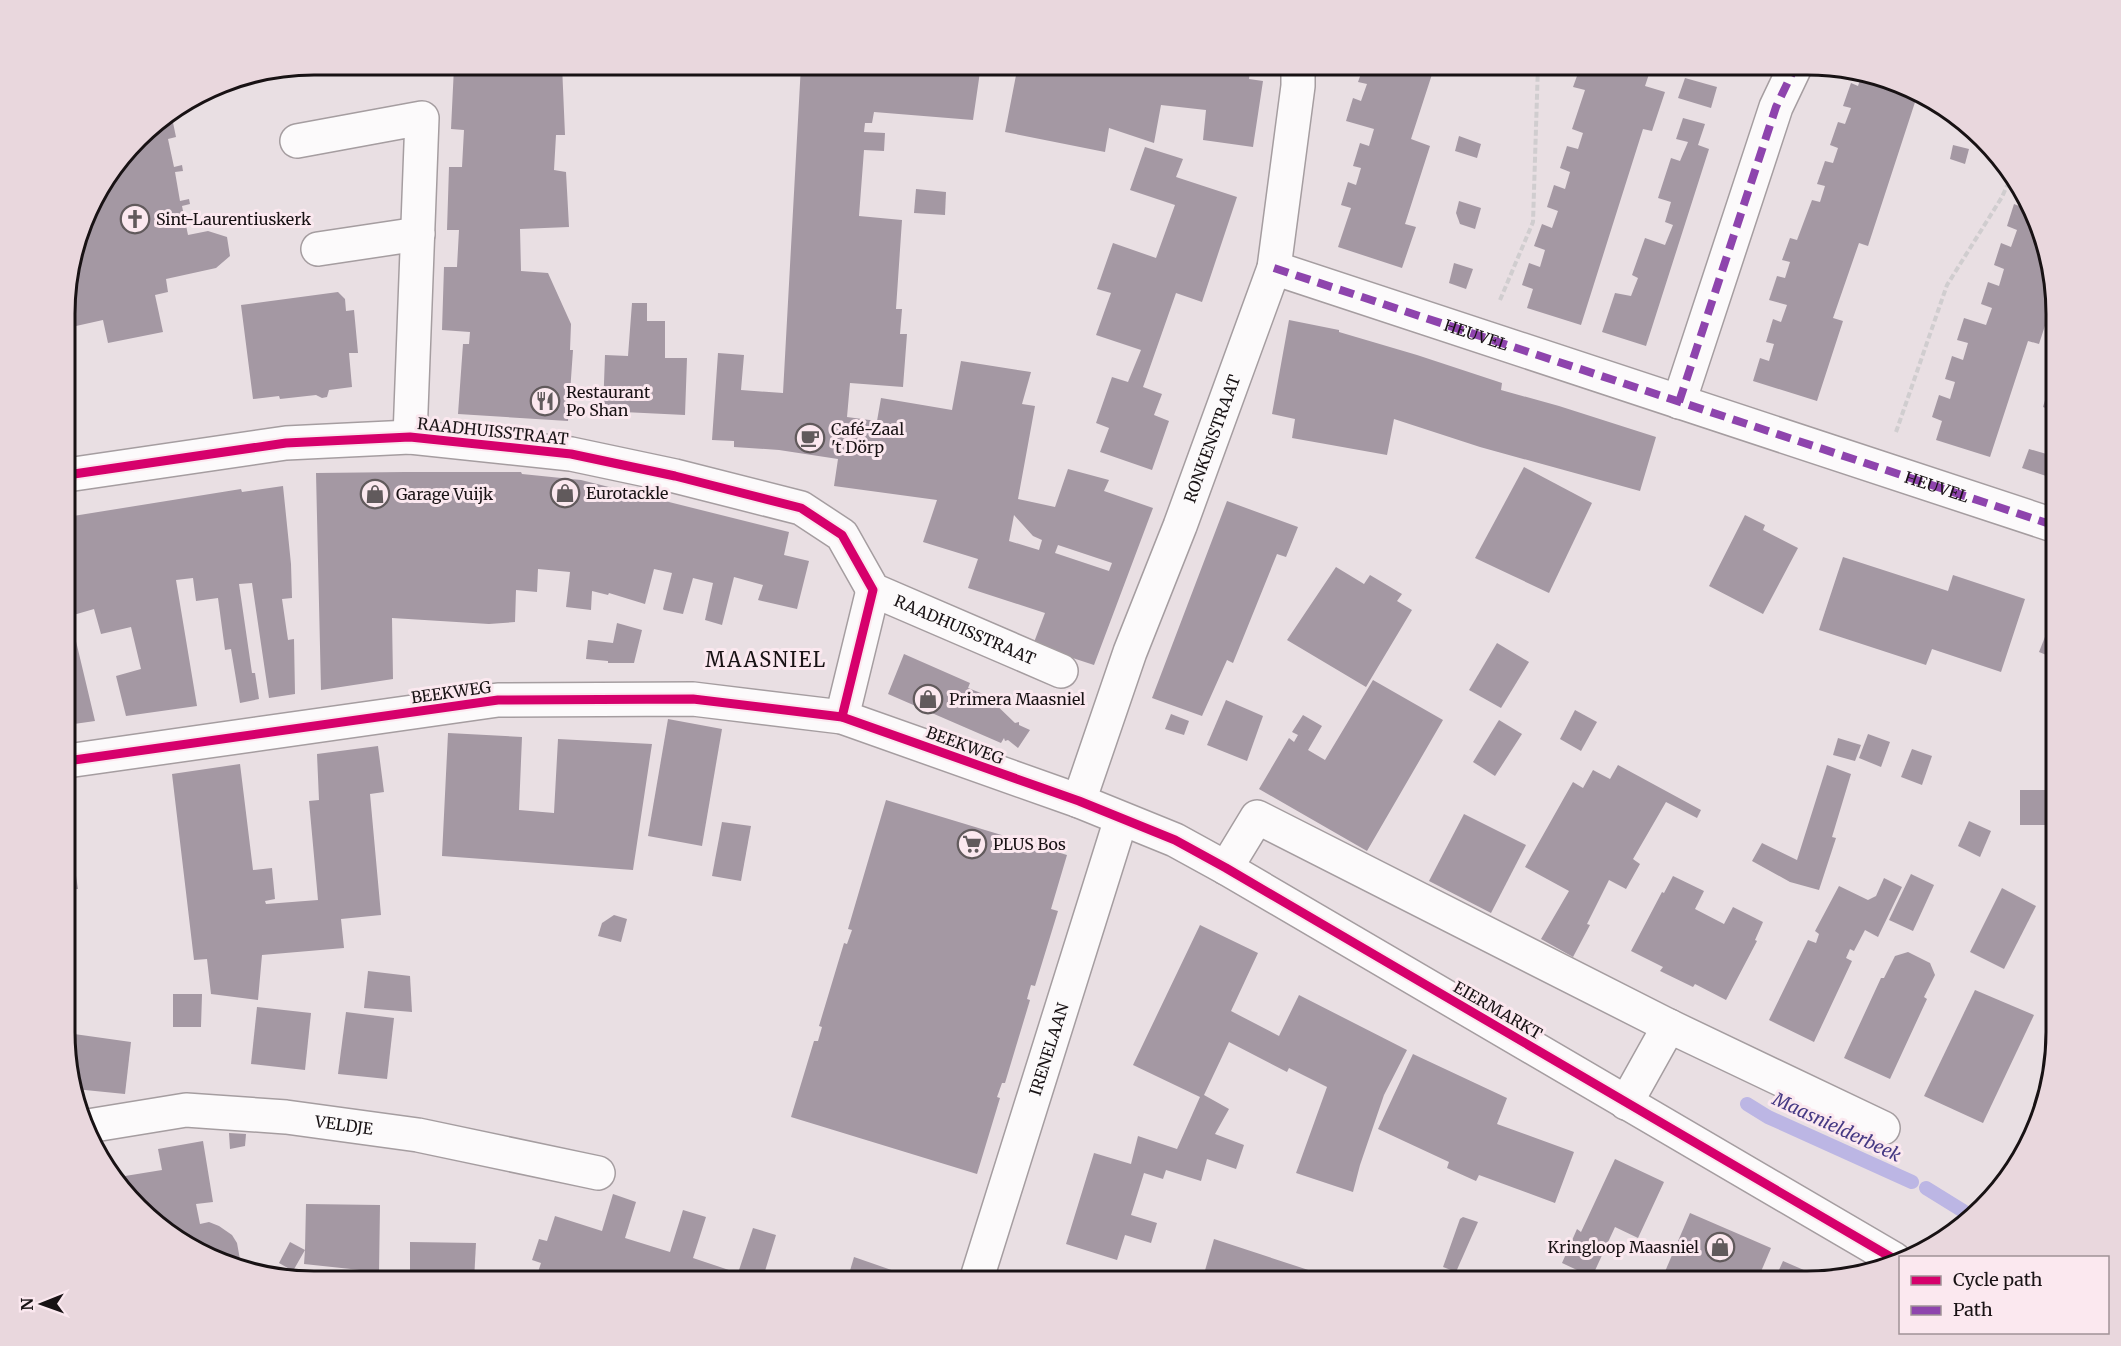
<svg xmlns="http://www.w3.org/2000/svg" width="2121" height="1346" viewBox="0 0 2121 1346" font-family="Merriweather,serif">
	<style>
		.lines { fill: none; stroke-linecap: round; stroke-linejoin: round }
		.stream { stroke: #bcb6e4; stroke-width: 14 }
		.building { fill: #a498a3; fill-rule: evenodd }
		.minor-casing { stroke: #a59da0; stroke-width: 36 }
		.path { stroke: #d0cdcf; stroke-width: 4; stroke-dasharray: 6 3; stroke-linecap: butt }
		.minor { stroke: #fcfafb; stroke-width: 33 }
		.quiet { stroke: #8e44ad; stroke-width: 8; stroke-dasharray: 15 8; stroke-linecap: butt }
		.cycleway-casing { stroke: #fbe8ef; stroke-width: 13 }
		.cycleway { stroke: #d6006c; stroke-width: 9 }
		.labels { text-anchor: middle; dominant-baseline: central; stroke-width: 6; stroke-linejoin: round; paint-order: stroke }
		.poi-label { font-size: 16px; fill: #181214; stroke: #fbe8ef; text-anchor: start }
		.street-label { font-size: 16px; fill: #181214; stroke: #fbe8ef }
		.water-label { font-size: 18px; font-style: italic; fill: #463984; stroke: #fbe8ef }
		.quarter-label { font-size: 20px; letter-spacing: 1.5px; fill: #181214; stroke: #fbe8ef }
		.rim { fill: none; stroke: #181214; stroke-width: 3 }
	</style>
	<rect width="100%" height="100%" fill="#e9dfe3"/>
	<g class="lines">
		<g class="stream">
			<polyline points="1747,1104 1768,1117 1912,1182"/>
			<polyline points="1926,1188 1968,1214"/>
		</g>
	</g>
	<g class="building">
		<polygon points="465,65 562,65 565,135 556,135 554,170 566,172 569,227 520,229 521,271 548,273 571,324 570,350 573,350 568,421 458,414 463,344 469,344 470,332 442,330 444,267 457,267 459,230 447,230 449,167 462,167 464,130 451,129 454,67"/>
		<path d="M801 65H981L973 120 874 112 872 123H865L864 132 885 133 884 151 864 150 859 216 902 220 896 309H902L900 334H907L903 387 850 383 847 417 877 421 881 398 952 410 961 361 1031 372 1022 404 1035 406 1018 499 1055 507 1068 469 1109 480 1104 491 1153 508 1094 665 1033 645 1045 613 968 588 978 559 923 542 937 500 834 486 838 459 779 450 734 447V441L712 440 718 353 744 355 741 390 783 393ZM1014 515 1033 536 1042 540 1039 550 1009 541ZM1058 545 1112 563 1109 571 1055 553Z"/>
		<polygon points="1018,65 1062,65 1061,68 1118,73 1119,65 1251,65 1249,79 1263,81 1253,147 1203,140 1206,110 1161,105 1154,143 1109,128 1105,152 1005,132"/>
		<polygon points="1364,65 1435,65 1411,139 1430,146 1405,224 1416,227 1402,268 1338,247 1351,208 1341,205 1348,182 1356,185 1361,168 1353,166 1360,143 1369,146 1374,129 1346,121 1353,98 1361,101 1367,84 1358,82"/>
		<polygon points="1581,65 1592,68 1593,65 1652,65 1645,86 1665,92 1652,131 1643,129 1581,325 1527,308 1533,289 1522,285 1529,263 1540,267 1545,250 1534,246 1542,224 1552,228 1558,211 1547,207 1554,185 1565,189 1570,172 1560,168 1567,146 1578,149 1583,133 1572,129 1585,90 1573,87"/>
		<polygon points="1862,74 1887,78 1918,93 1868,246 1859,243 1833,318 1843,321 1817,401 1753,381 1760,358 1769,361 1774,344 1766,342 1773,319 1781,322 1787,305 1769,300 1777,276 1785,278 1790,262 1782,260 1790,238 1797,240 1812,200 1820,202 1825,186 1817,184 1825,161 1833,163 1838,148 1830,145 1838,122 1845,124 1851,108 1843,106 1851,83 1858,86"/>
		<polygon points="1685,78 1717,87 1711,108 1678,98"/>
		<polygon points="171,113 176,137 168,139 174,167 182,165 183,171 175,172 180,201 189,199 190,204 182,206 188,235 208,231 227,237 230,256 216,268 166,279 168,292 155,295 163,332 108,343 103,320 67,328 67,282 90,203 149,127"/>
		<polygon points="1683,118 1705,124 1698,145 1709,149 1646,346 1602,332 1615,293 1631,296 1638,278 1632,275 1645,238 1665,245 1673,225 1665,222 1671,202 1658,198 1671,158 1680,161 1688,142 1676,139"/>
		<polygon points="1459,136 1481,144 1477,158 1455,151"/>
		<polygon points="1953,145 1969,149 1965,164 1950,159"/>
		<polygon points="1145,147 1183,159 1176,177 1237,197 1202,302 1176,293 1143,387 1162,394 1154,415 1169,421 1152,470 1100,452 1109,428 1096,423 1112,377 1128,382 1141,350 1096,335 1111,293 1097,289 1113,243 1156,258 1175,205 1130,190"/>
		<polygon points="916,189 946,192 945,215 914,213"/>
		<polygon points="1459,201 1481,208 1475,229 1460,224 1456,213"/>
		<polygon points="2027,201 2055,295 2039,344 2028,341 1990,457 1936,440 1942,421 1932,417 1939,395 1950,399 1955,382 1945,379 1952,356 1963,360 1968,343 1957,340 1964,318 1986,325 1992,308 1981,304 1988,282 1999,286 2004,269 1994,265 2001,243 2011,247 2017,230 2007,226 2014,204 2024,208"/>
		<polygon points="1454,263 1473,269 1466,289 1449,283"/>
		<polygon points="338,292 345,299 346,311 354,310 358,353 349,353 352,387 329,390 327,397 322,398 316,395 280,399 279,396 253,399 241,305"/>
		<polygon points="632,303 647,303 647,321 665,321 665,358 687,358 685,415 603,411 605,355 628,356"/>
		<polygon points="1289,320 1339,330 1339,332 1417,355 1502,383 1501,390 1559,406 1656,437 1640,491 1480,447 1394,419 1387,455 1292,438 1295,419 1272,414"/>
		<polygon points="2053,373 2056,374 2056,412 2043,407"/>
		<polygon points="2056,440 2055,479 2022,468 2029,449 2050,455"/>
		<polygon points="1524,467 1592,503 1549,593 1475,558"/>
		<polygon points="405,472 521,472 522,474 581,480 789,532 784,555 809,561 797,609 758,600 763,585 734,577 722,625 705,620 713,583 693,578 683,614 664,610 663,609 672,573 654,569 645,604 609,593 608,595 592,591 591,610 566,607 570,572 538,569 537,592 516,590 515,622 489,624 392,618 393,679 321,690 316,473"/>
		<polygon points="283,486 291,564 292,598 282,599 288,640 294,639 295,694 269,698 252,583 239,584 252,673 255,673 259,699 240,703 231,649 225,650 218,598 196,601 193,578 176,580 197,706 126,716 116,676 141,669 131,627 101,634 94,609 70,616 95,721 67,725 67,517 241,489 242,492"/>
		<polygon points="1227,501 1298,527 1286,557 1277,554 1233,663 1227,660 1202,716 1152,698"/>
		<polygon points="1745,515 1765,525 1763,530 1798,548 1763,614 1709,586"/>
		<polygon points="1843,557 1948,591 1953,575 2025,599 2001,672 1932,649 1926,665 1819,630"/>
		<polygon points="1336,567 1364,584 1370,575 1402,594 1397,601 1412,610 1366,687 1287,640"/>
		<polygon points="2056,609 2056,659 2039,652"/>
		<polygon points="617,623 642,630 634,663 608,663 608,661 586,659 588,640 613,643"/>
		<polygon points="1497,643 1529,662 1501,708 1469,690"/>
		<polygon points="904,654 970,683 968,688 986,695 1015,723 1019,722 1019,725 1030,730 1018,748 1008,740 1005,741 1004,738 1001,743 888,694"/>
		<polygon points="1373,680 1443,720 1367,851 1259,789 1289,738 1294,742 1298,735 1292,732 1303,715 1322,726 1308,750 1325,760"/>
		<polygon points="1226,700 1263,716 1247,761 1207,745"/>
		<polygon points="1575,710 1597,722 1581,751 1560,739"/>
		<polygon points="1171,714 1189,721 1184,735 1165,729"/>
		<polygon points="668,719 722,729 702,846 648,836"/>
		<polygon points="1499,720 1522,734 1495,776 1473,762"/>
		<polygon points="448,733 522,737 519,810 554,813 558,739 652,744 633,870 442,856"/>
		<polygon points="1868,734 1890,742 1881,767 1859,758"/>
		<polygon points="1838,738 1861,745 1855,761 1833,755"/>
		<polygon points="378,746 384,792 370,794 381,915 341,919 344,948 262,955 258,1000 211,994 207,959 194,960 172,774 240,764 253,870 272,868 275,899 265,901 266,904 318,900 309,801 319,800 317,754"/>
		<polygon points="1912,749 1932,756 1922,785 1901,777"/>
		<polygon points="1618,765 1701,810 1697,818 1666,802 1633,859 1640,864 1626,889 1609,880 1587,924 1590,925 1573,957 1541,939 1569,891 1525,867 1573,782 1583,788 1593,770 1610,779"/>
		<polygon points="1827,765 1851,774 1832,837 1836,838 1819,890 1790,882 1752,861 1762,843 1797,860"/>
		<polygon points="2020,790 2051,790 2050,825 2020,825"/>
		<polygon points="886,800 1067,855 1051,909 1058,911 1035,986 1031,985 1027,999 1030,1000 1005,1083 1002,1083 997,1097 1000,1098 977,1174 791,1117 814,1041 818,1041 822,1027 819,1026 844,943 847,944 852,930 848,929"/>
		<polygon points="1464,814 1526,845 1491,913 1429,881"/>
		<polygon points="67,816 78,889 67,890"/>
		<polygon points="1969,821 1991,831 1980,857 1958,846"/>
		<polygon points="722,822 751,826 741,881 712,876"/>
		<polygon points="1911,874 1934,885 1913,931 1889,920"/>
		<polygon points="1673,876 1704,891 1695,909 1724,924 1733,907 1763,922 1755,940 1757,941 1726,1000 1695,984 1693,987 1660,971 1663,967 1631,951 1662,892 1664,893"/>
		<polygon points="1884,878 1902,887 1878,937 1865,930 1854,951 1850,949 1846,958 1852,961 1814,1042 1769,1020 1808,940 1816,943 1819,934 1815,931 1839,886 1868,900 1876,896"/>
		<polygon points="2002,888 2036,906 2004,969 1970,952"/>
		<polygon points="614,915 627,919 621,942 598,936 602,923"/>
		<polygon points="1200,925 1258,953 1231,1011 1279,1036 1299,995 1407,1050 1384,1095 1360,1165 1353,1192 1296,1173 1327,1087 1289,1068 1287,1072 1229,1042 1204,1095 1229,1109 1215,1134 1244,1145 1236,1169 1207,1159 1201,1181 1166,1170 1163,1179 1144,1173 1131,1215 1157,1223 1151,1243 1125,1235 1117,1260 1066,1244 1094,1153 1131,1164 1138,1136 1177,1149 1200,1097 1133,1065"/>
		<polygon points="1908,952 1930,963 1935,975 1924,997 1927,999 1890,1079 1844,1058 1881,978 1884,978 1895,956"/>
		<polygon points="368,971 410,976 412,1012 364,1008"/>
		<polygon points="1975,990 2034,1015 1983,1123 1924,1096"/>
		<polygon points="173,994 202,994 201,1027 173,1027"/>
		<polygon points="257,1007 311,1013 305,1070 251,1064"/>
		<polygon points="346,1012 394,1018 387,1079 338,1074"/>
		<polygon points="67,1033 131,1042 125,1094 75,1089 67,1064"/>
		<polygon points="1413,1054 1507,1098 1497,1124 1574,1152 1555,1203 1479,1175 1476,1181 1447,1168 1449,1162 1378,1129"/>
		<polygon points="229,1133 246,1134 245,1146 230,1149"/>
		<polygon points="203,1141 213,1202 196,1204 200,1224 209,1222 219,1226 232,1235 237,1243 241,1265 227,1263 176,1240 127,1188 125,1176 162,1170 158,1149"/>
		<polygon points="1615,1159 1664,1182 1638,1238 1615,1227 1592,1277 1562,1263 1577,1229 1581,1232"/>
		<polygon points="613,1194 636,1202 625,1238 670,1252 683,1210 706,1217 693,1258 738,1273 753,1228 776,1235 762,1281 535,1281 541,1263 532,1260 539,1239 547,1241 555,1216 602,1231"/>
		<polygon points="306,1204 380,1205 379,1272 304,1264 305,1250 293,1271 279,1263 290,1242 305,1250"/>
		<polygon points="1690,1213 1771,1248 1757,1281 1661,1281"/>
		<polygon points="1463,1217 1478,1222 1456,1272 1443,1267 1460,1219"/>
		<polygon points="1214,1239 1342,1281 1202,1281"/>
		<polygon points="410,1242 476,1243 474,1281 410,1281"/>
		<polygon points="854,1257 903,1274 901,1281 847,1281"/>
		<polygon points="1783,1261 1827,1280 1774,1281"/>
		<polygon points="1130,1271 1161,1281 1127,1281"/>
	</g>
	<g class="lines">
		<g class="minor-casing">
			<g id="minor">
				<polyline points="297,141 422,118 410,437"/>
				<polyline points="318,249 418,234"/>
				<path id="s1" d="M1274 268 2056 526"/>
				<polyline points="1679,402 1776,107 1796,65"/>
				<path id="s2" d="M67 475 286 443 410 437 571 454 675 476 801 508 842 535 873 590 1061 671"/>
				<polyline points="842,717 873,590"/>
				<polyline points="67,761 498,700 693,699 842,717 1079,801 1175,840 1226,868 1894,1259"/>
				<path id="s3" d="M1079 801 1130 652 1180 526 1274 268 1298 86V65"/>
				<polyline points="1226,868 1257,817 1669,1026 1883,1128"/>
				<polyline points="1626,1103 1669,1026"/>
				<path id="s4" d="M88 1126 186 1110 286 1117 418 1135 598 1173"/>
				<path id="s5" d="M976 1281 1121 819"/>
			</g>
		</g>
		<g class="path">
			<polyline points="1500,300 1533,222 1538,65"/>
			<polyline points="1896,432 1947,285 2002,197 2011,177"/>
		</g>
		<use href="#minor" class="minor"/>
		<g class="quiet">
			<polyline points="1274,268 2056,526"/>
			<polyline points="1679,402 1776,107 1796,65"/>
		</g>
		<g class="cycleway-casing">
			<g id="cycleway">
				<polyline points="67,475 286,443 410,437 571,454 675,476 801,508 842,535 873,590 842,717"/>
				<polyline points="67,761 498,700 693,699 842,717 1079,801 1175,840 1226,868 1894,1259"/>
			</g>
		</g>
		<use href="#cycleway" class="cycleway"/>
	</g>
	<defs>
		<g id="church-ring" transform="scale(1.5)"><circle r="9.5" fill="#fbe8ef" stroke="#615a5c" stroke-width="1.5"/><path d="M-1.2-6h2.4v3.5h3.3v2.4h-3.3V6h-2.4V-.1h-3.3v-2.4h3.3Z" fill="#615a5c"/></g>
		<g id="restaurant-ring" transform="scale(1.5)"><circle r="9.5" fill="#fbe8ef" stroke="#615a5c" stroke-width="1.5"/><path d="M-5-6h1v4h1v-4h1v4h1v-4h1v5L-1.5 .5V6h-2V.5L-5-1ZM5-6V6H3V1.5H1.5Q1.5-4 5-6Z" fill="#615a5c"/></g>
		<g id="cafe-ring" transform="scale(1.5)"><circle r="9.5" fill="#fbe8ef" stroke="#615a5c" stroke-width="1.5"/><path d="M-5.5-4.5H6V0H3Q3 3.5 0 3.5H-2.5Q-5.5 3.5-5.5 0ZM3-3.2v2h1.7v-2ZM-6 4.5H4V6H-6Z" fill="#615a5c"/></g>
		<g id="shop-ring" transform="scale(1.5)"><circle r="9.5" fill="#fbe8ef" stroke="#615a5c" stroke-width="1.5"/><path d="M-5-2.5h2.3a2.7 3.5 0 0 1 5.4 0H5L5.5 6h-11ZM-1.5-2.5h3a1.5 2.3 0 0 0-3 0Z" fill="#615a5c"/></g>
		<g id="supermarket-ring" transform="scale(1.5)"><circle r="9.5" fill="#fbe8ef" stroke="#615a5c" stroke-width="1.5"/><path d="M-6-5.5h2.5l.6 2H6L4.5 2H-2.5L-4.4-4H-6ZM-1.5 3.2a1.3 1.3 0 1 0 .1 0ZM3 3.2a1.3 1.3 0 1 0 .1 0Z" fill="#615a5c"/></g>
	</defs>
	<g fill-rule="evenodd">
		<use href="#church-ring" x="135" y="219"/>
		<use href="#restaurant-ring" x="545" y="401"/>
		<use href="#cafe-ring" x="810" y="438"/>
		<use href="#shop-ring" x="565" y="493"/>
		<use href="#shop-ring" x="375" y="494"/>
		<use href="#shop-ring" x="928" y="699"/>
		<use href="#supermarket-ring" x="972" y="844"/>
		<use href="#shop-ring" x="1720" y="1247"/>
	</g>
	<g class="labels">
		<g class="poi-label">
			<text x="156" y="219">Sint-Laurentiuskerk</text>
			<text x="566" y="392">Restaurant<tspan x="566" dy="18">Po Shan</tspan></text>
			<text x="831" y="429">Café-Zaal<tspan x="831" dy="18">'t Dörp</tspan></text>
			<text x="586" y="493">Eurotackle</text>
			<text x="396" y="494">Garage Vuijk</text>
			<text x="949" y="699">Primera Maasniel</text>
			<text x="993" y="844">PLUS Bos</text>
			<text x="1699" y="1247" text-anchor="end">Kringloop Maasniel</text>
		</g>
		<g class="street-label">
			<text stroke="none"><textPath href="#s1" startOffset="213">HEUVEL</textPath></text>
			<text transform="translate(493 431) rotate(6)">RAADHUISSTRAAT</text>
			<text stroke="none"><textPath href="#s3" startOffset="386">RONKENSTRAAT</textPath></text>
			<text stroke="none"><textPath href="#s1" startOffset="698">HEUVEL</textPath></text>
			<text stroke="none"><textPath href="#s2" startOffset="956">RAADHUISSTRAAT</textPath></text>
			<text transform="translate(451 692) rotate(-8)">BEEKWEG</text>
			<text transform="translate(965 745) rotate(20)">BEEKWEG</text>
			<text transform="translate(1498 1010) rotate(30)">EIERMARKT</text>
			<text stroke="none"><textPath href="#s5" startOffset="243">IRENELAAN</textPath></text>
			<text stroke="none"><textPath href="#s4" startOffset="258">VELDJE</textPath></text>
		</g>
		<g class="water-label">
			<text transform="translate(1837 1127) rotate(25)">Maasnielderbeek</text>
		</g>
		<g class="quarter-label">
			<text x="766" y="659">MAASNIEL</text>
		</g>
	</g>
	<path d="M0 0H2121V1346H0ZM314 75H1807A239 239 0 0 1 2046 314V1032A239 239 0 0 1 1807 1271H314A239 239 0 0 1 75 1032V314A239 239 0 0 1 314 75Z" fill="#e9d7dd" fill-rule="evenodd"/>
	<path class="rim" d="M314 75H1807A239 239 0 0 1 2046 314V1032A239 239 0 0 1 1807 1271H314A239 239 0 0 1 75 1032V314A239 239 0 0 1 314 75Z"/>
	<rect x="1899" y="1256" width="210" height="78" fill="#fbe8ef" stroke="#a09297" stroke-width="1.5"/>
	<rect x="1911" y="1276" width="30" height="9" fill="#d6006c" stroke="#a09297" stroke-width="1.5"/>
	<text x="1953" y="1286" font-size="18" fill="#181214">Cycle path</text>
	<rect x="1911" y="1306" width="30" height="9" fill="#8e44ad" stroke="#a09297" stroke-width="1.5"/>
	<text x="1953" y="1316" font-size="18" fill="#181214">Path</text>
	<g transform="translate(42 1304) rotate(269)" stroke="#fbe8ef" stroke-width="4.5" paint-order="stroke">
	<path d="M0-4.5L10 22L0 15L-10 22Z" fill="#181214"/>
	<text y="-9" font-size="16" font-weight="bold" text-anchor="middle" fill="#181214">N</text>
	</g>
</svg>
